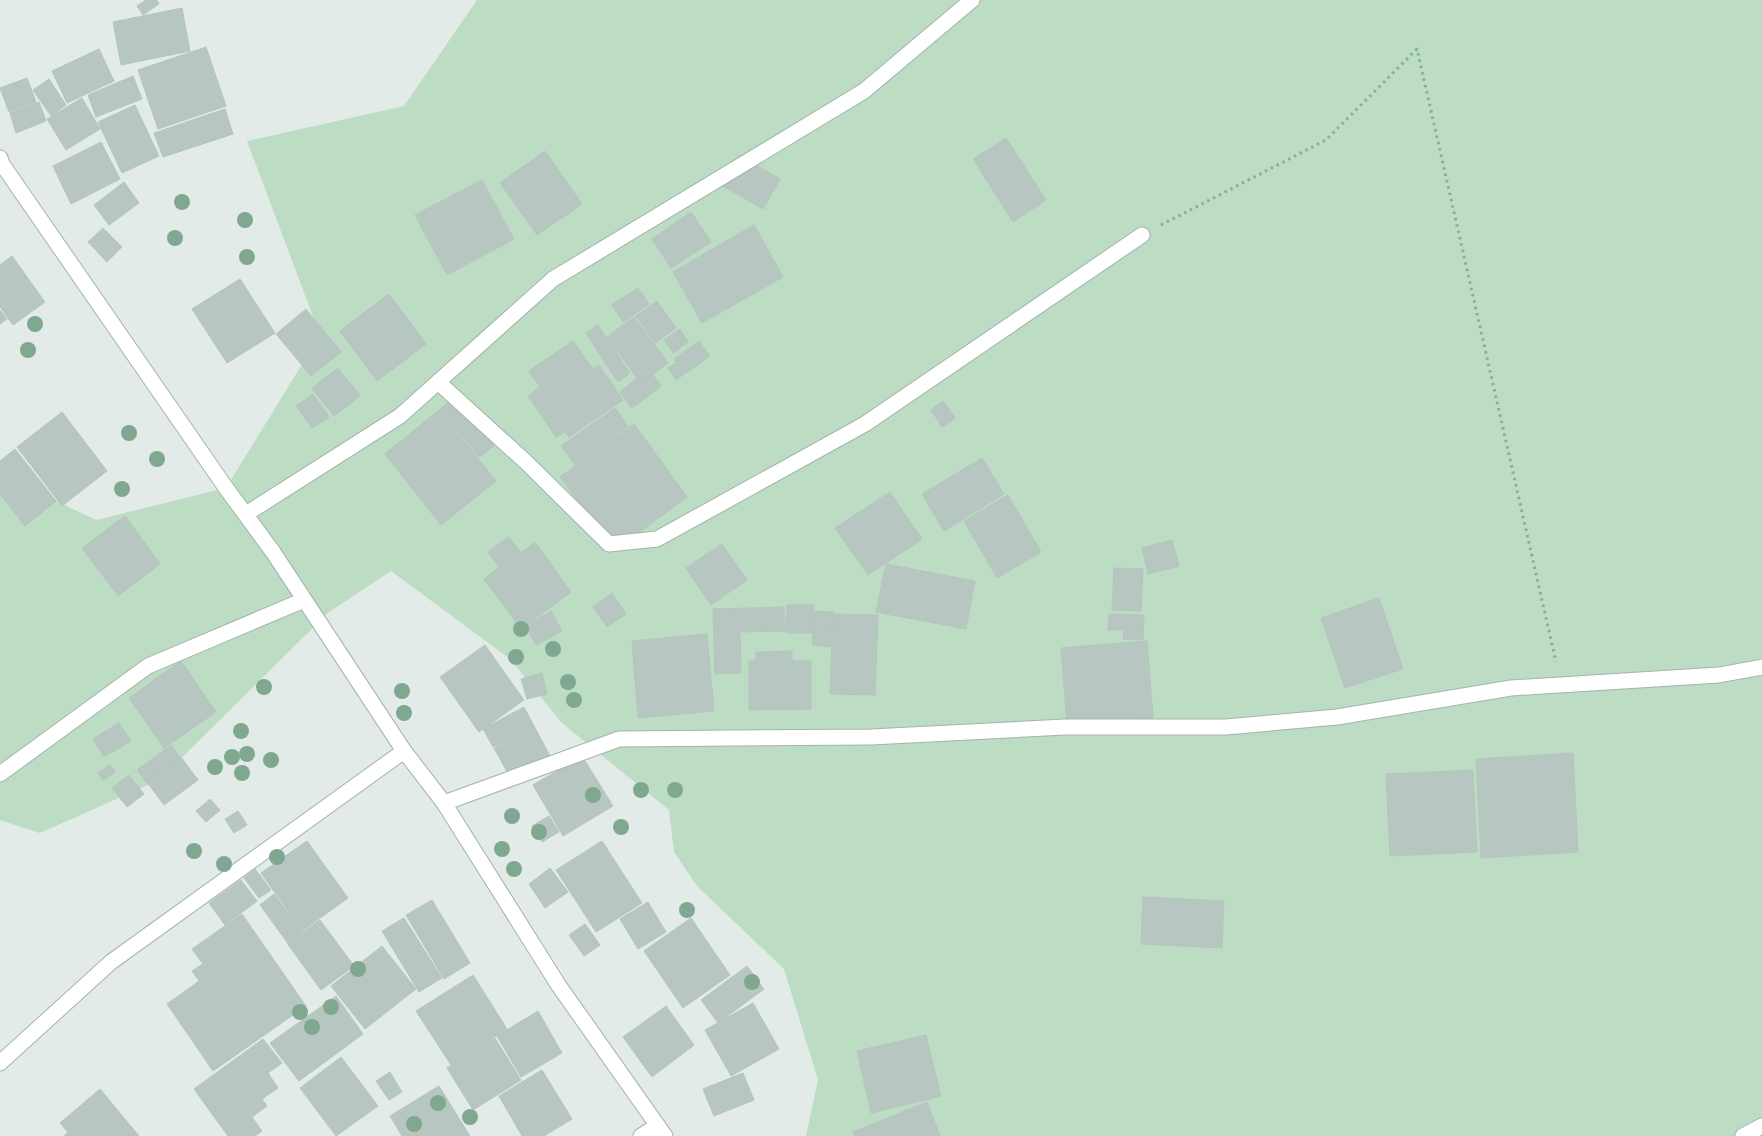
<svg xmlns="http://www.w3.org/2000/svg" width="1762" height="1136" viewBox="0 0 1762 1136" font-family="'Asap Condensed',sans-serif">
	<style>
		.green { fill: #bcdcc4 }
		.building { fill: #b7c6c0; stroke: #b5c5be }
		.lines { fill: none; stroke-linecap: round; stroke-linejoin: round }
		.minor-casing { stroke: #a5b3ae; stroke-width: 17 }
		.path { stroke: #84aea1; stroke-width: 3; stroke-dasharray: 2.5 4; stroke-linecap: butt }
		.minor { stroke: #fff; stroke-width: 15 }
		.tree { fill: #80a890 }
	</style>
	<rect width="100%" height="100%" fill="#e2ebe7"/>
	<polygon class="green" points="477,0 1762,0 1762,1136 806,1136 818,1080 784,969 697,886 674,852 669,810 562,723 510,659 391,571 329,612 159,780 40,833 0,820 0,474 96,520 226,488 320,335 247,141 404,106"/>
	<g class="building">
		<polygon points="146,0 157,0 159,4 143,15 137,6"/>
		<polygon points="182,8 190,51 121,65 113,22"/>
		<polygon points="206,47 226,106 158,129 138,70"/>
		<polygon points="99,49 114,81 67,103 52,71"/>
		<polygon points="133,76 142,99 96,117 88,95"/>
		<polygon points="27,78 36,102 9,112 0,88"/>
		<polygon points="49,79 66,105 51,116 33,90"/>
		<polygon points="82,98 100,129 66,150 47,119"/>
		<polygon points="39,102 46,121 16,133 10,113"/>
		<polygon points="135,105 159,156 122,173 98,122"/>
		<polygon points="225,109 233,134 163,157 154,133"/>
		<polygon points="1006,138 1046,200 1013,222 973,159"/>
		<polygon points="101,142 120,179 71,204 53,166"/>
		<polygon points="545,151 582,204 537,235 500,183"/>
		<polygon points="739,155 780,179 763,209 721,185"/>
		<polygon points="482,180 514,239 447,275 415,215"/>
		<polygon points="124,182 139,203 109,225 94,205"/>
		<polygon points="691,212 711,242 671,268 652,239"/>
		<polygon points="754,225 783,277 702,323 673,272"/>
		<polygon points="103,228 122,247 107,262 88,242"/>
		<polygon points="12,256 45,302 13,325 0,307 0,265"/>
		<polygon points="240,279 275,333 227,363 192,309"/>
		<polygon points="638,288 649,304 623,322 612,305"/>
		<polygon points="389,294 426,344 377,381 340,331"/>
		<polygon points="657,301 676,328 655,343 636,316"/>
		<polygon points="306,309 341,352 311,376 276,334"/>
		<polygon points="0,310 7,319 0,324"/>
		<polygon points="634,317 668,363 641,383 607,337"/>
		<polygon points="598,325 630,373 618,382 586,333"/>
		<polygon points="680,329 688,342 673,353 664,340"/>
		<polygon points="573,341 593,369 599,365 623,400 569,437 565,432 556,437 528,396 540,387 529,371"/>
		<polygon points="699,341 710,356 676,380 668,368 676,363 674,359"/>
		<polygon points="338,368 360,396 334,416 312,388"/>
		<polygon points="653,375 661,386 632,408 620,392 637,378 641,384"/>
		<polygon points="460,393 499,442 479,457 440,409"/>
		<polygon points="313,394 329,417 312,428 296,406"/>
		<polygon points="943,401 955,418 942,427 931,410"/>
		<polygon points="615,408 628,426 575,465 561,446"/>
		<polygon points="439,410 496,481 441,525 385,454"/>
		<polygon points="62,412 107,471 62,506 17,447"/>
		<polygon points="634,424 687,497 614,551 560,477"/>
		<polygon points="15,449 56,501 25,526 0,494 0,461"/>
		<polygon points="982,458 1004,494 944,531 922,494"/>
		<polygon points="890,492 922,539 868,575 835,528"/>
		<polygon points="1008,495 1041,552 997,578 964,521"/>
		<polygon points="125,516 160,564 118,596 82,548"/>
		<polygon points="509,537 521,553 535,542 571,592 521,629 484,579 499,567 488,552"/>
		<polygon points="1172,540 1179,566 1148,574 1142,548"/>
		<polygon points="722,544 747,580 711,605 686,568"/>
		<polygon points="886,564 975,581 966,629 876,612"/>
		<polygon points="1114,568 1143,569 1141,611 1112,610"/>
		<polygon points="612,593 626,614 607,627 593,607"/>
		<polygon points="1379,598 1403,669 1345,688 1321,618"/>
		<polygon points="787,605 814,605 813,633 786,633"/>
		<polygon points="784,607 785,631 740,632 741,673 715,674 713,609"/>
		<polygon points="551,611 562,631 536,645 526,626"/>
		<polygon points="815,611 833,612 830,647 812,645"/>
		<polygon points="833,614 878,615 875,695 830,694"/>
		<polygon points="1109,614 1144,615 1143,640 1123,639 1124,630 1108,630"/>
		<polygon points="707,634 714,711 638,718 632,641"/>
		<polygon points="1147,641 1153,718 1067,725 1061,648"/>
		<polygon points="485,645 524,700 479,732 440,677"/>
		<polygon points="792,651 792,661 811,661 811,709 749,710 749,661 756,661 756,652"/>
		<polygon points="181,661 216,712 164,748 129,698"/>
		<polygon points="542,673 547,694 527,699 521,679"/>
		<polygon points="524,707 534,726 493,747 483,729"/>
		<polygon points="119,723 131,741 104,757 93,739"/>
		<polygon points="534,726 550,756 510,777 494,748"/>
		<polygon points="171,745 180,757 146,782 137,770"/>
		<polygon points="1573,753 1578,852 1481,858 1476,759"/>
		<polygon points="582,756 613,806 563,836 533,785"/>
		<polygon points="181,757 198,780 164,805 147,782"/>
		<polygon points="110,765 115,772 103,780 98,773"/>
		<polygon points="1473,770 1477,852 1390,856 1386,774"/>
		<polygon points="129,775 144,794 127,807 112,788"/>
		<polygon points="210,799 220,810 206,822 196,811"/>
		<polygon points="238,811 247,825 234,833 225,819"/>
		<polygon points="549,816 559,832 542,842 532,826"/>
		<polygon points="307,841 348,898 302,931 261,873"/>
		<polygon points="602,841 642,903 596,932 556,870"/>
		<polygon points="550,868 568,892 545,908 529,884"/>
		<polygon points="255,869 271,890 259,898 244,878"/>
		<polygon points="241,880 257,901 225,925 209,903"/>
		<polygon points="274,894 302,932 287,942 260,905"/>
		<polygon points="1143,897 1224,901 1222,948 1141,944"/>
		<polygon points="432,900 470,963 444,979 406,915"/>
		<polygon points="648,902 666,932 638,949 620,919"/>
		<polygon points="242,914 306,1006 213,1071 167,1004 199,981 192,971 203,964 192,949"/>
		<polygon points="404,918 442,978 419,992 382,931"/>
		<polygon points="691,918 730,975 683,1008 644,951"/>
		<polygon points="320,920 354,966 321,990 287,943"/>
		<polygon points="585,924 600,945 584,956 569,935"/>
		<polygon points="382,946 416,989 365,1029 331,986"/>
		<polygon points="747,966 764,989 718,1023 701,1000"/>
		<polygon points="473,975 507,1029 451,1065 416,1011"/>
		<polygon points="336,996 363,1034 299,1081 270,1043"/>
		<polygon points="753,1003 779,1049 731,1076 705,1030"/>
		<polygon points="666,1006 694,1045 652,1077 623,1037"/>
		<polygon points="538,1011 562,1053 521,1077 497,1036"/>
		<polygon points="926,1035 941,1096 871,1113 857,1051"/>
		<polygon points="495,1038 521,1080 473,1110 447,1068"/>
		<polygon points="263,1039 282,1063 268,1073 278,1088 262,1099 267,1106 252,1117 262,1131 255,1136 228,1136 194,1089"/>
		<polygon points="341,1057 378,1106 336,1136 300,1088"/>
		<polygon points="542,1070 572,1119 544,1136 522,1136 499,1096"/>
		<polygon points="390,1072 402,1092 389,1100 376,1081"/>
		<polygon points="743,1073 754,1100 714,1116 703,1089"/>
		<polygon points="439,1086 470,1136 402,1136 390,1116"/>
		<polygon points="100,1089 139,1136 64,1136 68,1132 60,1123"/>
		<polygon points="927,1102 940,1136 855,1136 853,1132"/>
	</g>
	<g class="lines">
		<g class="minor-casing">
			<g id="minor">
				<polyline points="0,158 2,164 226,488 273,552 404,751 444,803 559,986 665,1136"/>
				<polyline points="438,382 527,463 609,544 657,539 865,424 1142,235"/>
				<polyline points="246,514 400,416 553,279 864,91 972,0"/>
				<polyline points="0,774 148,666 304,600"/>
				<polyline points="444,803 619,739 871,737 1065,727 1226,727 1337,717 1511,688 1719,675 1762,667"/>
				<polyline points="0,1063 111,962 404,751"/>
				<polyline points="641,1136 657,1126"/>
				<polyline points="1743,1136 1762,1126"/>
			</g>
		</g>
		<polyline class="path" points="1161,225 1326,140 1417,49 1556,662"/>
		<use href="#minor" class="minor"/>
	</g>
	<g class="tree">
		<circle cx="182" cy="202" r="8"/>
		<circle cx="245" cy="220" r="8"/>
		<circle cx="175" cy="238" r="8"/>
		<circle cx="247" cy="257" r="8"/>
		<circle cx="35" cy="324" r="8"/>
		<circle cx="28" cy="350" r="8"/>
		<circle cx="129" cy="433" r="8"/>
		<circle cx="157" cy="459" r="8"/>
		<circle cx="122" cy="489" r="8"/>
		<circle cx="521" cy="629" r="8"/>
		<circle cx="553" cy="649" r="8"/>
		<circle cx="516" cy="657" r="8"/>
		<circle cx="568" cy="682" r="8"/>
		<circle cx="264" cy="687" r="8"/>
		<circle cx="402" cy="691" r="8"/>
		<circle cx="574" cy="700" r="8"/>
		<circle cx="404" cy="713" r="8"/>
		<circle cx="241" cy="731" r="8"/>
		<circle cx="247" cy="754" r="8"/>
		<circle cx="232" cy="757" r="8"/>
		<circle cx="271" cy="760" r="8"/>
		<circle cx="215" cy="767" r="8"/>
		<circle cx="242" cy="773" r="8"/>
		<circle cx="641" cy="790" r="8"/>
		<circle cx="675" cy="790" r="8"/>
		<circle cx="593" cy="795" r="8"/>
		<circle cx="512" cy="816" r="8"/>
		<circle cx="621" cy="827" r="8"/>
		<circle cx="539" cy="832" r="8"/>
		<circle cx="502" cy="849" r="8"/>
		<circle cx="194" cy="851" r="8"/>
		<circle cx="277" cy="857" r="8"/>
		<circle cx="224" cy="864" r="8"/>
		<circle cx="514" cy="869" r="8"/>
		<circle cx="687" cy="910" r="8"/>
		<circle cx="358" cy="969" r="8"/>
		<circle cx="752" cy="982" r="8"/>
		<circle cx="331" cy="1007" r="8"/>
		<circle cx="300" cy="1012" r="8"/>
		<circle cx="312" cy="1027" r="8"/>
		<circle cx="438" cy="1103" r="8"/>
		<circle cx="470" cy="1117" r="8"/>
		<circle cx="414" cy="1124" r="8"/>
	</g>
</svg>
